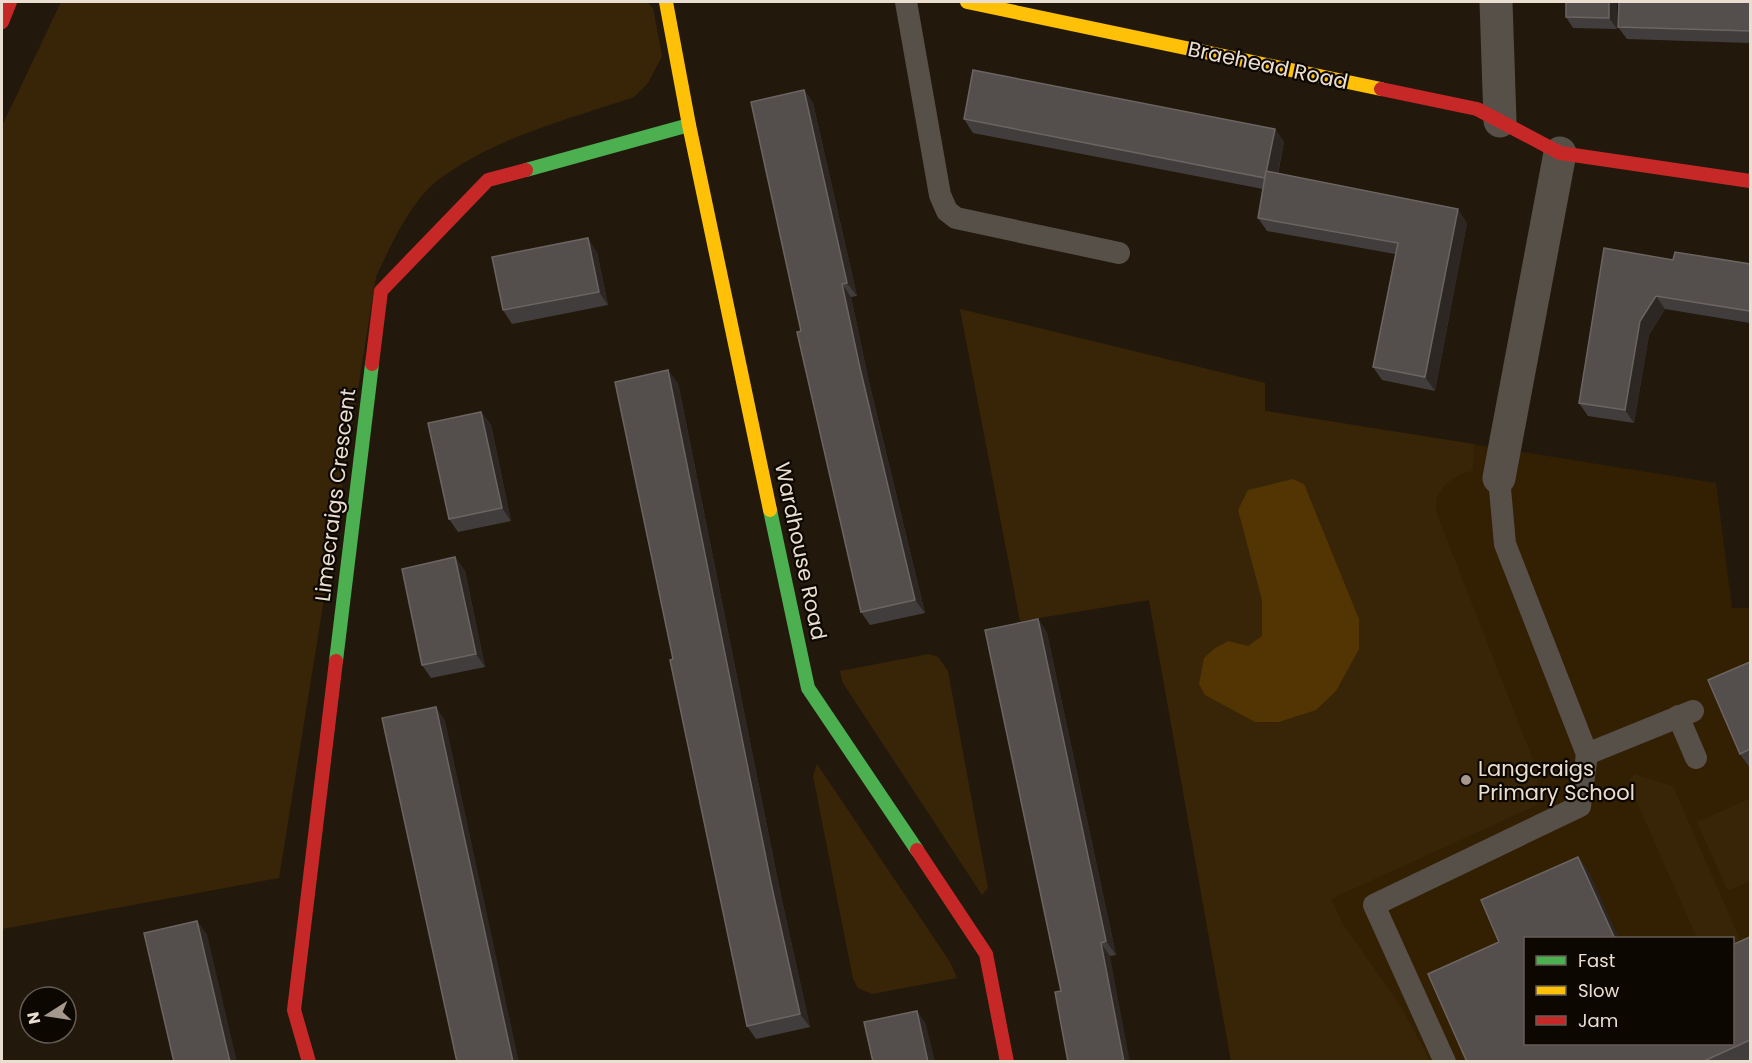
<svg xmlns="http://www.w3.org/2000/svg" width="1752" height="1063" viewBox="0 0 1752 1063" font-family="Poppins,sans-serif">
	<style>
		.built { fill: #332003; fill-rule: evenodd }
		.green { fill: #382508 }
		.forest { fill: #523503 }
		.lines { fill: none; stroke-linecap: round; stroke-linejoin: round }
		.lane { stroke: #575049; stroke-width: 22 }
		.street { stroke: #575049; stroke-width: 33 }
		.fast { stroke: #4caf50; stroke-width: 14 }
		.slow { stroke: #ffc107; stroke-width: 14 }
		.jam { stroke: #c62828; stroke-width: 14 }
		.wall { fill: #423d3d }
		.shaded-wall { fill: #2d2723 }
		.building { fill: #544e4d; stroke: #6b6562; stroke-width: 1.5 }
		.poi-dot { fill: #a4998c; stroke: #0d0701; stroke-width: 2 }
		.labels { text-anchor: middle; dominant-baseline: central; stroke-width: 4.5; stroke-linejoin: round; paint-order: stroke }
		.street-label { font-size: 21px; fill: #eaded1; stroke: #0d0701 }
		.poi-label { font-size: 21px; fill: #eaded1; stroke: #0d0701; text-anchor: start }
	</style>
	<rect width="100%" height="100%" fill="#22190c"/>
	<path class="built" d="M960 309 1265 383V411L1716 483 1732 608H1750V1061H1231L1149 600 1020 621ZM1526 938H1732V1044H1526Z"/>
	<g class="green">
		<path d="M61 2H647L653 8 662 56 648 83 634 97C567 120 494 137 437 181 410 202 390 247 376 277L279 878 2 929V126Z"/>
		<path d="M960 309 1265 383V411L1474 444 1473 471C1458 472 1437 487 1436 503 1435 509 1438 517 1440 522L1537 770V805L1331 899 1343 924 1403 1010 1430 1061H1231L1149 600 1020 621Z"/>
		<polygon points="929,654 938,657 948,671 988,888 982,895 843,683 840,671"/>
		<polygon points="817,764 950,962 957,978 872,994 858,988 853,979 813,776"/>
		<polygon points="1634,774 1673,786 1740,940 1733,943 1732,938 1697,938 1628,782"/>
		<polygon points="1749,799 1750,881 1728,891 1697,822"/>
	</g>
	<polygon class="forest" points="1293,479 1304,484 1359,619 1359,649 1336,691 1316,710 1279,722 1255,722 1205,695 1199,684 1204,658 1214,649 1228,641 1248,646 1262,636 1262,600 1238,510 1248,490"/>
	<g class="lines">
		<g class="lane">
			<polyline points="906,2 940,195 947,211 956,218 1119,253"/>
			<polyline points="1499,478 1505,544 1587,754 1693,711"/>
			<polyline points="1678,716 1696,758"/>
			<polyline points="1445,1062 1374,905 1580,806 1587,754"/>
		</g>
		<g class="street">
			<polyline points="1496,2 1500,121"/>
			<polyline points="1499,478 1560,153"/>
		</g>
		<g class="fast">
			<polyline points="526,170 689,125"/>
			<polyline points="770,510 808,688 917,850"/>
			<polyline points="336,661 372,364"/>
		</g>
		<g class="slow">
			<polyline points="666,2 689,125 770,510"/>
			<polyline points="967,2 1381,89"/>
		</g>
		<g class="jam">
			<polyline points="2,22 10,2"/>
			<polyline points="1381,89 1477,109 1560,153 1750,181"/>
			<polyline points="372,364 381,291 488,180 526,170"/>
			<polyline points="917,850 986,954 1007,1062"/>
			<polyline points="309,1062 294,1010 336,661"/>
		</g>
	</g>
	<g class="wall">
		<polygon points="1617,2 1617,29 1573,28 1566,17"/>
		<polygon points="1750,2 1750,43 1627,39 1618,27"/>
		<polygon points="804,90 813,103 857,296 851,297 869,382 925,613 870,625 861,612 801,331"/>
		<polygon points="964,119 1275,129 1284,142 1278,174 1467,223 1435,391 1382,380 1373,367 1395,254 1267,231 1258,218 1263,189 973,133"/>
		<polygon points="597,252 608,305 512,324 503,310"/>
		<polygon points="1673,260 1750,264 1750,323 1665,309 1649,335 1634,423 1588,416 1579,403"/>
		<polygon points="678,383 781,896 810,1027 756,1039 747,1026"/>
		<polygon points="481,412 491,425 511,521 458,532 449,519"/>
		<polygon points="455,557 465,571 485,667 431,678 422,665"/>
		<polygon points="1038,619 1047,633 1116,955 1110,956 1061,991"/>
		<polygon points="1750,662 1750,768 1740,754"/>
		<polygon points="1578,857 1591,876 1526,1044 1750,937 1750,1062 1467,1062 1499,942"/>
	</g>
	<g class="shaded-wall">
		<polygon points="1609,2 1617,2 1617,29 1609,18"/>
		<polygon points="804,90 813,103 857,296 847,283"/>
		<polygon points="1275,129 1284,142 1274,191 1265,178"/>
		<polygon points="1458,209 1467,223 1435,391 1425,377"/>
		<polygon points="588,238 597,252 608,305 599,292"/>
		<polygon points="842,284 851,297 869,382 925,613 915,600 860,368"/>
		<polygon points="1656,296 1665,309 1649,335 1634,423 1625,410 1640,321"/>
		<polygon points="668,370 678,383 781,896 810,1027 800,1014 771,883"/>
		<polygon points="481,412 491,425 511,521 502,508"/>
		<polygon points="455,557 465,571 485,667 476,654"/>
		<polygon points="1038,619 1047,633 1116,955 1106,941"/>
		<polygon points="436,707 445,720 519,1062 513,1062"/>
		<polygon points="1578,857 1591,876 1619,939 1615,939"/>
		<polygon points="197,921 207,934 237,1062 230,1062"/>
		<polygon points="1101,943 1110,956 1130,1062 1124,1062"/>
		<polygon points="917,1011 926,1024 935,1062 928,1062"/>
	</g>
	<g class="building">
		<polygon points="1566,2 1609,2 1609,18 1566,17"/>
		<polygon points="1619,2 1750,2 1750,31 1618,27"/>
		<polygon points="973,70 1275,129 1265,178 964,119"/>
		<polygon points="804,90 847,283 842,284 860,368 915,600 861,612 797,332 801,331 751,102"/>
		<polygon points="1266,171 1458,209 1425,377 1373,367 1398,243 1258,218"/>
		<polygon points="588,238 599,292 503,310 492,257"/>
		<polygon points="1604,248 1673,260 1675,252 1750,264 1750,311 1656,296 1640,321 1625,410 1579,403"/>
		<polygon points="668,370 771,883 800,1014 747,1026 670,660 673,659 615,382"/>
		<polygon points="481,412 502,508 449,519 428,423"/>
		<polygon points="455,557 476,654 422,665 402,569"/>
		<polygon points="1038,619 1106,941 1101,943 1124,1062 1068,1062 1055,992 1061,991 985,630"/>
		<polygon points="1750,662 1750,749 1740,754 1708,680"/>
		<polygon points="436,707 513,1062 457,1062 382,718"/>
		<polygon points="1578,857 1615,939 1526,939 1526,1044 1732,1044 1732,945 1750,937 1750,1040 1702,1062 1467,1062 1428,974 1499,942 1481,900"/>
		<polygon points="197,921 230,1062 174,1062 144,933"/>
		<polygon points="917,1011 928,1062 873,1062 864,1022"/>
	</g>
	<circle class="poi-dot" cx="1466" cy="780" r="6"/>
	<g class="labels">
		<g class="street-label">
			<text transform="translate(1268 65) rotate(12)">Braehead Road</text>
			<text transform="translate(335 495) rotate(-83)">Limecraigs Crescent</text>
			<text transform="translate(801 551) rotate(78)">Wardhouse Road</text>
		</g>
		<g class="poi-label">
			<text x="1478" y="768">Langcraigs<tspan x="1478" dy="24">Primary School</tspan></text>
		</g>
	</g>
	<rect width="1752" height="1063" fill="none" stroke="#eaded1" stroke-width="6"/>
	<rect x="1524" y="937" width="210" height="108" fill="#0d0701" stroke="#655d54" stroke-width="1.5"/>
	<rect x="1536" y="956" width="30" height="9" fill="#4caf50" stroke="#655d54" stroke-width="1.5"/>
	<text x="1578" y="967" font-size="18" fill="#eaded1">Fast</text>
	<rect x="1536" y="986" width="30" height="9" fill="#ffc107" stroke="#655d54" stroke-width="1.5"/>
	<text x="1578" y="997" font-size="18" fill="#eaded1">Slow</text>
	<rect x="1536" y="1016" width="30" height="9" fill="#c62828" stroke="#655d54" stroke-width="1.5"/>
	<text x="1578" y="1027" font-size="18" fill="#eaded1">Jam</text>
	<g transform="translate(48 1015) rotate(258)"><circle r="28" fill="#0d0701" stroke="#655d54" stroke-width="1.5"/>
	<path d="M0-4.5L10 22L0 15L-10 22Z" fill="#a4998c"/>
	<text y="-9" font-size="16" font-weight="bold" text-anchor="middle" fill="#eaded1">N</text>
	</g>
</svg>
